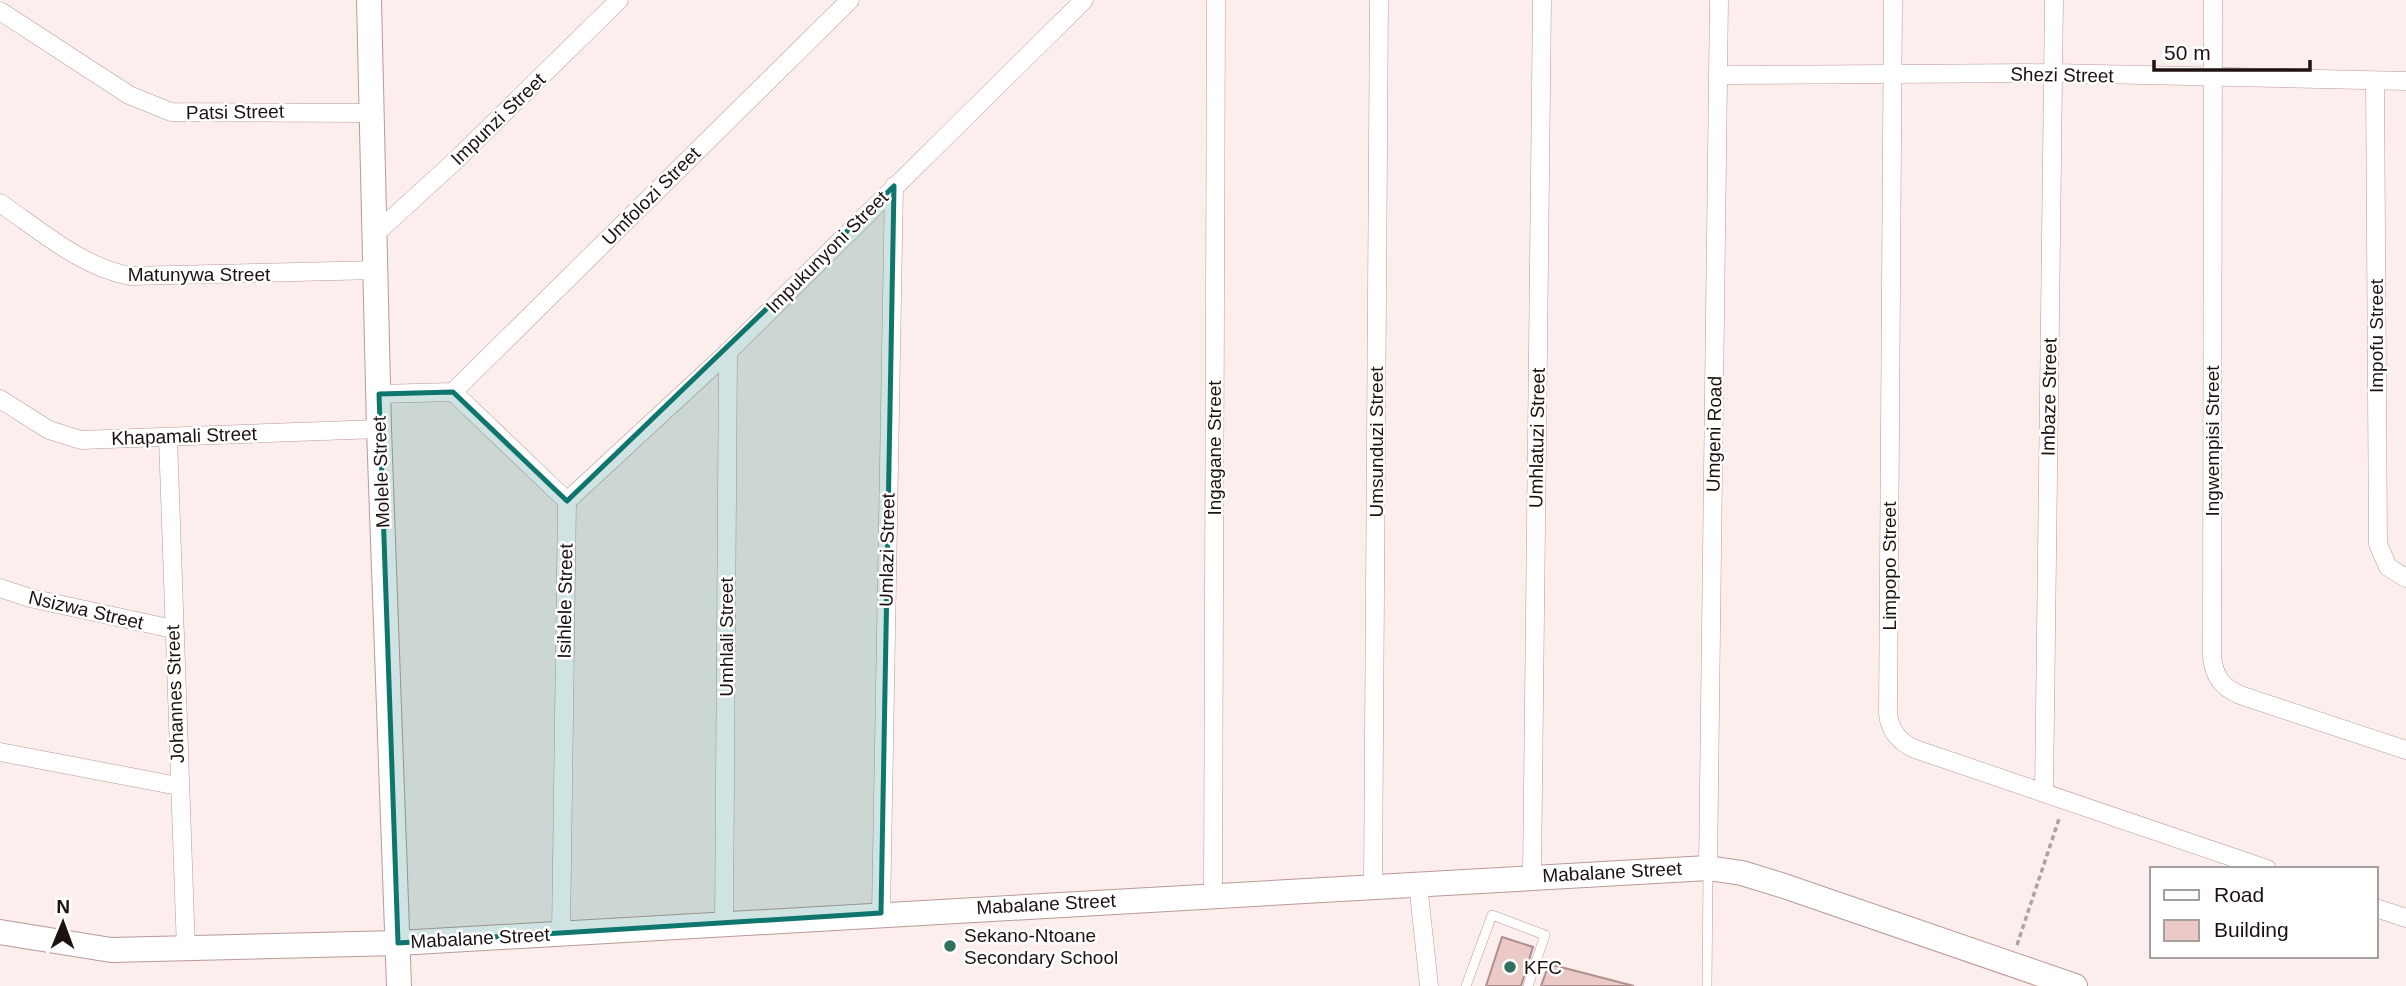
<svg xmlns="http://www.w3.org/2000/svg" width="2406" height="986" viewBox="0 0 2406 986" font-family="Arial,sans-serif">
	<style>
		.building { fill: #ebc9c6; stroke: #af8f8d; stroke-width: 2 }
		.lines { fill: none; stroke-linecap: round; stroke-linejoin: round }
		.lane-casing { stroke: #ba9997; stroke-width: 10 }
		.street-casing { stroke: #ba9997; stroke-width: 19 }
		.secondary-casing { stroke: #ba9997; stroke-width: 26 }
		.path { stroke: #aea1a0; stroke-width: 3.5; stroke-dasharray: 5 3.5; stroke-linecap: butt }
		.lane { stroke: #fff; stroke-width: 9 }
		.street { stroke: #fff; stroke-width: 18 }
		.secondary { stroke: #fff; stroke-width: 24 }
		.marked { fill: #0f766e; fill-opacity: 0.2; stroke: #0f766e; stroke-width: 5; stroke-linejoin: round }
		.poi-dot { fill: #30705e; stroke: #fff; stroke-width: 2.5 }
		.labels { text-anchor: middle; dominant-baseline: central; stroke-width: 5; stroke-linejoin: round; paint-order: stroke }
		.street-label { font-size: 19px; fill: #1e1211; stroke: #fff }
		.poi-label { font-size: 19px; fill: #1e1211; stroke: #fff; text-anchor: start }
	</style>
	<rect width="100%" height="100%" fill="#fceeed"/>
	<g class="building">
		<polygon points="1502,937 1533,947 1521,986 1486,986"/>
		<polygon points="1549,964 1634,986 1541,986"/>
	</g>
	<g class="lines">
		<g class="lane-casing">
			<g id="lane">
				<polyline points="1466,986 1492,915 1545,935 1528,986"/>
				<polyline points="1707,986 1708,869"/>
			</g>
		</g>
		<g class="street-casing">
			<g id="street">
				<path d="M1893 0 1888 714C1890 731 1899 742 1915 749L2267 869"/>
				<path d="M2213 0 2212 656C2214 677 2222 687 2240 695L2406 750"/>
				<polyline points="0,11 129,95 171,112 372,113"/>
				<polyline points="1719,75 2053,73 2406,81"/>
				<polyline points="2375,81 2378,544 2388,567 2406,578"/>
				<path d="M0 203C40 230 81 267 130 276L377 270"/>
				<polyline points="374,235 455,161 619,0"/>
				<polyline points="453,392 850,0"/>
				<polyline points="379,394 453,392 567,501 561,934"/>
				<polyline points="0,399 49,430 81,440 379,429"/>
				<polyline points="168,438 186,950"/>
				<polyline points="567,501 728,352 1084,0"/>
				<polyline points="0,588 30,598 173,629"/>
				<polyline points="0,752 178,786"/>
				<polyline points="2044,793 2054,0"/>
				<polyline points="1708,868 1719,0"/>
				<polyline points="1532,876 1542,0"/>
				<polyline points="1418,884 1429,986"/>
				<polyline points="1373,885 1379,0"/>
				<polyline points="1213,895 1216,0"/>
				<polyline points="2376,908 2406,918"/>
				<polyline points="881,913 894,186"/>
				<polyline points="724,923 728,352"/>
			</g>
		</g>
		<g class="secondary-casing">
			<g id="secondary">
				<polyline points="369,0 379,429 399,986"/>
				<polyline points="0,932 111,950 398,943 1708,868 1742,873 1784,886 2075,986"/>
			</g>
		</g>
		<polyline class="path" points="2017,945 2060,816"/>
		<use href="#lane" class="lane"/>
		<use href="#street" class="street"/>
		<use href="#secondary" class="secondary"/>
	</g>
	<path class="marked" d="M894 186 881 913 398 943 379 394 453 392 567 501Z"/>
	<g class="poi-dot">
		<circle cx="950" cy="946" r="7"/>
		<circle cx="1510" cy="967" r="7"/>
	</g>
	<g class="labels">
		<g class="street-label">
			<text transform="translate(2062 75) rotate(1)">Shezi Street</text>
			<text transform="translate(235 112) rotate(-1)">Patsi Street</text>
			<text transform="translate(498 119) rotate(-44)">Impunzi Street</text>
			<text transform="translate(651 196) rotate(-45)">Umfolozi Street</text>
			<text transform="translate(827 252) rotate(-45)">Impukunyoni Street</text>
			<text x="199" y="274">Matunywa Street</text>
			<text transform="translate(2376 336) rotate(-90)">Impofu Street</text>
			<text transform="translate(2049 397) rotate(-89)">Imbaze Street</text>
			<text transform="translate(1714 434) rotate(-89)">Umgeni Road</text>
			<text transform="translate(184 436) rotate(-2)">Khapamali Street</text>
			<text transform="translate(1537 438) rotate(-89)">Umhlatuzi Street</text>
			<text transform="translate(2212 441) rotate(-90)">Ingwempisi Street</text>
			<text transform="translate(1376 442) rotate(-90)">Umsunduzi Street</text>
			<text transform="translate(1214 448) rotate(-90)">Ingagane Street</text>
			<text transform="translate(381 472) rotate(-92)">Molele Street</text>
			<text transform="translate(887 550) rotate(-89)">Umlazi Street</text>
			<text transform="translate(1889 566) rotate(-90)">Limpopo Street</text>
			<text transform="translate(565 601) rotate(-89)">Isihlele Street</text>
			<text transform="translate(86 610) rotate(13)">Nsizwa Street</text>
			<text transform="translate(726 637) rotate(-90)">Umhlali Street</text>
			<text transform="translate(175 694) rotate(-92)">Johannes Street</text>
			<text transform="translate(1612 872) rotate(-3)">Mabalane Street</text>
			<text transform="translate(1046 904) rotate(-3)">Mabalane Street</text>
			<text transform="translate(480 938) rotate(-3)">Mabalane Street</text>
		</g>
		<g class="poi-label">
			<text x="964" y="935">Sekano-Ntoane<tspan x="964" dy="22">Secondary School</tspan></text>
			<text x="1524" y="967">KFC</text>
		</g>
	</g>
	<rect x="2150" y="867" width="228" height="91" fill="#ffffff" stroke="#a5a0a0" stroke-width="2"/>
	<rect x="2164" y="890" width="35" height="10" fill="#ffffff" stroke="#a5a0a0" stroke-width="2"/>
	<text x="2214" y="902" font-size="21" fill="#1e1211">Road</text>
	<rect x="2164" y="920" width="35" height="21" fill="#ebc9c6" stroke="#a5a0a0" stroke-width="2"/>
	<text x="2214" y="937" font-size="21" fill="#1e1211">Building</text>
	<g transform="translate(63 923) rotate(1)" stroke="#ffffff" stroke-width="5" paint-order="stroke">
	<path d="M0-5L12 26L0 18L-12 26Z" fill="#1e1211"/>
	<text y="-10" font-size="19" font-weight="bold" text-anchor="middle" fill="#1e1211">N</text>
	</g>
	<path d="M2154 60v10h156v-10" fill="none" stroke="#1e1211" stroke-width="3.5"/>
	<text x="2164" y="60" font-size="21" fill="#1e1211" stroke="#ffffff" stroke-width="5" paint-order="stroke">50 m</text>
</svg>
